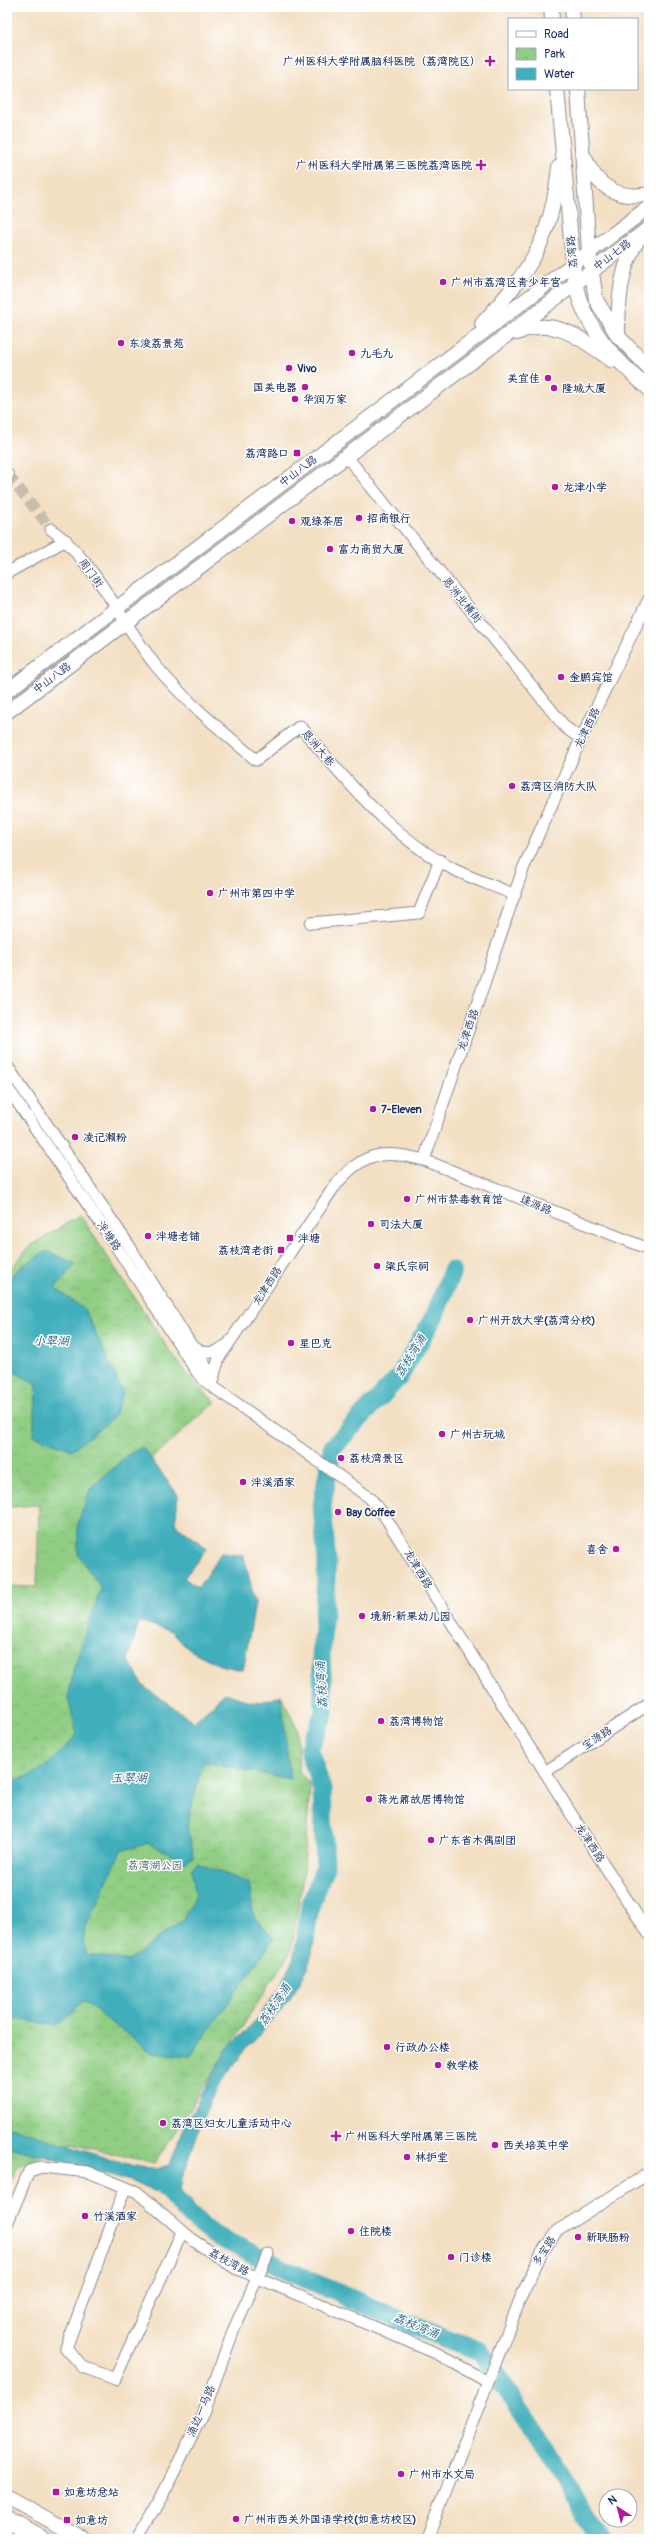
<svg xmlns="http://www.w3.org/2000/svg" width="656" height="2546" viewBox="0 0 656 2546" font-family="Pangolin,'LXGW WenKai TC',sans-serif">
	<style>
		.park { fill: url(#park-crowns); stroke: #567e71 }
		.water { fill: #3fafbb; stroke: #2d6f8c }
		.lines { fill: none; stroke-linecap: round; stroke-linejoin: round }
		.river { stroke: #3fafbb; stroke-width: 19 }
		.minor-tunnel { stroke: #c8bcae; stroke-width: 11; stroke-dasharray: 11 5.5; stroke-linecap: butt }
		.minor-casing { stroke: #878790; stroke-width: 13 }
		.major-casing { stroke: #878790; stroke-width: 16 }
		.highway-casing { stroke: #878790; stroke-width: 19 }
		.minor { stroke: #fff; stroke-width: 11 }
		.major { stroke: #fff; stroke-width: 14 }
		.highway { stroke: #fff; stroke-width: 17 }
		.poi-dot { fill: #b5179e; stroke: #fff; stroke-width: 1.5 }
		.labels { text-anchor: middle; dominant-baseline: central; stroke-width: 3; stroke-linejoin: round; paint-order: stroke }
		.poi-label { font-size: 11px; font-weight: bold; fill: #1b2f5e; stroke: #fff; text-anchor: start }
		.street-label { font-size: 11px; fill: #1b2f5e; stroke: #fff }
		.park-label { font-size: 11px; fill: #3e5f69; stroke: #fff }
		.water-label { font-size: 12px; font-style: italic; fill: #296283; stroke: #fff }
	</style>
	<defs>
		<pattern id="park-crowns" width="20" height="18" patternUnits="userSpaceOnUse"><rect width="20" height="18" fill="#91ce84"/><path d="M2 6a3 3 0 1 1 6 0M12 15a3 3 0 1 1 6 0" fill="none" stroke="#7cb174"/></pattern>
	</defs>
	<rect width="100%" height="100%" fill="#fff"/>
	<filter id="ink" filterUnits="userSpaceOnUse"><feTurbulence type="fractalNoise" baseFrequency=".025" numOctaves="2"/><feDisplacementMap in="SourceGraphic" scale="8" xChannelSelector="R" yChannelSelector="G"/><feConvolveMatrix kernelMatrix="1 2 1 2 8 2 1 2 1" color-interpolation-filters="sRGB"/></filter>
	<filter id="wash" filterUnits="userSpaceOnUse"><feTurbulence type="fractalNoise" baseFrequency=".012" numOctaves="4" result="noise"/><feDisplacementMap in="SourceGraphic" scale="16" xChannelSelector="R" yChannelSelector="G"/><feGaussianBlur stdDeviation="0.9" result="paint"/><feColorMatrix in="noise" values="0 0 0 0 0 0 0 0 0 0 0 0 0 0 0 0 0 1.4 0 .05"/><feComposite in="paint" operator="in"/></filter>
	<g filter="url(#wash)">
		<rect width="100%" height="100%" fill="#f3dfc2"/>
		<path class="park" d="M80 1215 167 1347 196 1385 216 1402 151 1459 178 1495 175 1524 207 1548 184 1578 198 1588 221 1553 244 1556 255 1603 243 1670 220 1665 188 1649 171 1631 139 1621 128 1659 143 1686 194 1722 225 1693C249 1701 257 1707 281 1695L297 1729 299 1771 310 1785 304 1870 291 1951 155 2163 72 2144 18 2166 7 2190V1586L37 1587 39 1505 7 1507V1273L30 1246Z"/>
		<g class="water">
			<polygon points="46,1251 76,1264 55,1288 85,1310 123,1393 113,1418 72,1450 33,1435 37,1384 12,1371 7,1382 7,1282 16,1271"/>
			<path d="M142 1447 178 1495 175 1524 207 1548 184 1578 198 1588 221 1553 244 1556 255 1603 243 1670 220 1665 188 1649 171 1631 139 1621 128 1659 143 1686 194 1722 225 1693C249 1701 257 1707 281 1695L290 1779 203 1762 187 1825 194 1857 184 1862 149 1843 121 1851 84 1931 85 1954 129 1961 183 1919 196 1894 191 1869 197 1863 249 1883 254 1917 274 1938 191 2056 152 2053 83 2001 57 2026 7 2017V1781C38 1779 58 1756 77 1734L68 1698 74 1667 101 1588 78 1554V1523L90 1489 126 1456Z"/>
			<path d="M316 1906C315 1929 315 1954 304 1975 281 2020 234 2054 211 2099 199 2124 192 2153 182 2179L180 2191 165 2199C154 2182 34 2155 7 2146V2126L134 2167 156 2168 170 2165 183 2128 228 2048 257 2019 283 1983 293 1960 303 1908Z"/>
		</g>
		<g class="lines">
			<g class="river">
				<polyline points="306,1932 310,1906 325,1867 322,1789 309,1749 324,1713 321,1656 327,1563 322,1506 332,1448 399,1377 435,1315 452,1271"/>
				<polyline points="164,2187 192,2218 214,2235 284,2269 411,2325 480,2351 531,2426 600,2539"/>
			</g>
		</g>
	</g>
	<g filter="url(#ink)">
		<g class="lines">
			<polyline class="minor-tunnel" points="8,475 51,529"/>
			<g class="minor-casing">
				<g id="minor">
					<polyline points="347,457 565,727 581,739"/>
					<polyline points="7,474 8,475"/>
					<path d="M51 529C97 564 121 622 156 666 185 701 222 731 256 760L300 726C345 779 390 836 453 869 473 879 495 886 515 895"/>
					<polyline points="7,573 66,540"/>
					<polyline points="311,923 419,913 440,860"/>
					<path d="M7 1066 128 1244 191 1345C203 1355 213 1355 225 1346"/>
					<polyline points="7,1087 112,1240 197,1372 205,1381 370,1498 384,1515 575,1820 649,1934"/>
					<polyline points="424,1160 523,869 581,739 649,599"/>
					<polyline points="194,1348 214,1379"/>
					<path d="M211 1385 219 1358 334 1187C362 1152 382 1149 424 1160L649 1249"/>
					<polyline points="545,1772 649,1704"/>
					<polyline points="125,2188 66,2348 83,2367 115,2379 182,2232"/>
					<polyline points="7,2224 29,2171 42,2167 88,2172 137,2192 194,2241 235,2268 438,2354 488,2382"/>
					<polyline points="137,2539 162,2496 204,2411 234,2329 268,2254"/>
					<polyline points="427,2539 521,2297 542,2252 557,2231 649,2173"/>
				</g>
			</g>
			<g class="major-casing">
				<g id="major">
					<polyline points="551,7 552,19"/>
					<polyline points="572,7 573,19"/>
					<path d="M557 89 575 283C584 327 616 361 649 389"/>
					<polyline points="578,89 589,252 596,300 618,336 649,368"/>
					<path d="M585 158C596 187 619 200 649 194"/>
					<path d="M482 324C530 270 551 242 559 167"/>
					<path d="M517 333C554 315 582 339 611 360"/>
					<path d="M618 336C618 303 620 267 639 238"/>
					<polyline points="7,691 649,207"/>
					<polyline points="7,712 649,228"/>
					<polyline points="7,2497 84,2539"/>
				</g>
			</g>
			<g class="highway-casing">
				<polyline id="highway" points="7,2520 42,2539"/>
			</g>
			<use href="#minor" class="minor"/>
			<use href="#major" class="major"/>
			<use href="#highway" class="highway"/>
		</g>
	</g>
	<g class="poi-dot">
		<path d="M488 55h4v4h4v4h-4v4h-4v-4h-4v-4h4z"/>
		<path d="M479 159h4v4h4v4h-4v4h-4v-4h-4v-4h4z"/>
		<circle cx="443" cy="282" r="4"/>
		<circle cx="121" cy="343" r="4"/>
		<circle cx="352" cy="353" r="4"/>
		<circle cx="289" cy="368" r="4"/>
		<circle cx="548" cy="378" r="4"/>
		<circle cx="305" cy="387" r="4"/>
		<circle cx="554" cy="388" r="4"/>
		<circle cx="295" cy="399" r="4"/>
		<rect x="293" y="449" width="8" height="8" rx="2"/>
		<circle cx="555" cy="487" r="4"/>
		<circle cx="359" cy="518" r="4"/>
		<circle cx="292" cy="521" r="4"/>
		<circle cx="330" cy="549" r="4"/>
		<circle cx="561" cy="677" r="4"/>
		<circle cx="512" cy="786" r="4"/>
		<circle cx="210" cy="893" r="4"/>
		<circle cx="373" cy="1109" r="4"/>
		<circle cx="75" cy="1137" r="4"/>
		<circle cx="407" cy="1199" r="4"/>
		<circle cx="371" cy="1224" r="4"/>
		<circle cx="148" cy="1236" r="4"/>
		<rect x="286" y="1234" width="8" height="8" rx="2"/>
		<rect x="277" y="1246" width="8" height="8" rx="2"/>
		<circle cx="377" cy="1266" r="4"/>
		<circle cx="470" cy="1320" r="4"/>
		<circle cx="291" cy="1343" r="4"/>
		<circle cx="442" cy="1434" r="4"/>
		<circle cx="341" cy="1458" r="4"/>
		<circle cx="243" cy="1482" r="4"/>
		<circle cx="338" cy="1512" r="4"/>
		<circle cx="616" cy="1549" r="4"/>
		<circle cx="362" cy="1616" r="4"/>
		<circle cx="381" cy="1721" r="4"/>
		<circle cx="369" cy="1799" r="4"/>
		<circle cx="431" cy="1840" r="4"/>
		<circle cx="387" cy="2047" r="4"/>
		<circle cx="438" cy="2065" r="4"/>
		<circle cx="163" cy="2123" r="4"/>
		<path d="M334 2130h4v4h4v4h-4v4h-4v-4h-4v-4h4z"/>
		<circle cx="495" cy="2145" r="4"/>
		<circle cx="407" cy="2157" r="4"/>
		<circle cx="85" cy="2216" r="4"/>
		<circle cx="351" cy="2231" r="4"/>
		<circle cx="578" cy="2237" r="4"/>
		<circle cx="451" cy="2257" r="4"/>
		<circle cx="401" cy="2474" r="4"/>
		<rect x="52" y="2488" width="8" height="8" rx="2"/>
		<circle cx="236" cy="2519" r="4"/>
		<rect x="63" y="2516" width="8" height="8" rx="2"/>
	</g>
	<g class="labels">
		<g class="poi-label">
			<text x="481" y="61" text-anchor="end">广州医科大学附属脑科医院（荔湾院区）</text>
			<text x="472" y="165" text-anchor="end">广州医科大学附属第三医院荔湾医院</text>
			<text x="451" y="282">广州市荔湾区青少年宫</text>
			<text x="129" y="343">东浚荔景苑</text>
			<text x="360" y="353">九毛九</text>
			<text x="297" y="368">Vivo</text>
			<text x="540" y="378" text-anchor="end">美宜佳</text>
			<text x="297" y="387" text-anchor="end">国美电器</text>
			<text x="562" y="388">隆城大厦</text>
			<text x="303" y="399">华润万家</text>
			<text x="289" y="453" text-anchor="end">荔湾路口</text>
			<text x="563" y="487">龙津小学</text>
			<text x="367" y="518">招商银行</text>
			<text x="300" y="521">观绿茶居</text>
			<text x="338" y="549">富力商贸大厦</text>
			<text x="569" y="677">金鹏宾馆</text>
			<text x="520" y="786">荔湾区消防大队</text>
			<text x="218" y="893">广州市第四中学</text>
			<text x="381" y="1109">7-Eleven</text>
			<text x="83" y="1137">凌记濑粉</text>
			<text x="415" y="1199">广州市禁毒教育馆</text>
			<text x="379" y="1224">司法大厦</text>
			<text x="156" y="1236">泮塘老铺</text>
			<text x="298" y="1238">泮塘</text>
			<text x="273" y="1250" text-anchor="end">荔枝湾老街</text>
			<text x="385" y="1266">梁氏宗祠</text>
			<text x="478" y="1320">广州开放大学(荔湾分校)</text>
			<text x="299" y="1343">星巴克</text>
			<text x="450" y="1434">广州古玩城</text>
			<text x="349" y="1458">荔枝湾景区</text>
			<text x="251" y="1482">泮溪酒家</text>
			<text x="346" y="1512">Bay Coffee</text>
			<text x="608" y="1549" text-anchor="end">喜舍</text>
			<text x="370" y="1616">境新·新果幼儿园</text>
			<text x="389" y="1721">荔湾博物馆</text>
			<text x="377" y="1799">蒋光鼐故居博物馆</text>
			<text x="439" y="1840">广东省木偶剧团</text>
			<text x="395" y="2047">行政办公楼</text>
			<text x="446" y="2065">教学楼</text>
			<text x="171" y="2123">荔湾区妇女儿童活动中心</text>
			<text x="345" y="2136">广州医科大学附属第三医院</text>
			<text x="503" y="2145">西关培英中学</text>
			<text x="415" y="2157">林护堂</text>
			<text x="93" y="2216">竹溪酒家</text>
			<text x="359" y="2231">住院楼</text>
			<text x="586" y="2237">新联肠粉</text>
			<text x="459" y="2257">门诊楼</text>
			<text x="409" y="2474">广州市水文局</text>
			<text x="64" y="2492">如意坊总站</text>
			<text x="244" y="2519">广州市西关外国语学校(如意坊校区)</text>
			<text x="75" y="2520">如意坊</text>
		</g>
		<g class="street-label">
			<text transform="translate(572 252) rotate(-95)">荔湾路</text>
			<text transform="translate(612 255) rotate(-37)">中山七路</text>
			<text transform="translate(298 471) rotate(-37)">中山八路</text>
			<text transform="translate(91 573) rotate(53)">周门街</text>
			<text transform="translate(462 600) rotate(51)">恩洲北横街</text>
			<text transform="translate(52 678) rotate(-37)">中山八路</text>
			<text transform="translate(587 728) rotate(-64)">龙津西路</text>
			<text transform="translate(318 748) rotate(50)">恩洲大巷</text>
			<text transform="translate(468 1030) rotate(-71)">龙津西路</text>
			<text transform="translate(536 1205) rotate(23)">逢源路</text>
			<text transform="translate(109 1236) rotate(56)">泮塘路</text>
			<text transform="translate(267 1286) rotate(-57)">龙津西路</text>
			<text transform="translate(418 1569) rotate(59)">龙津西路</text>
			<text transform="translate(597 1738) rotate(-33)">宝源路</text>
			<text transform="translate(590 1843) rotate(57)">龙津西路</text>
			<text transform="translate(544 2251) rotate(-57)">多宝路</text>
			<text transform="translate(229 2262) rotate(29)">荔枝湾路</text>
			<text transform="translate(201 2411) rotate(-67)">涌边一马路</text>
		</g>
		<g class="park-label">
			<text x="155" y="1865">荔湾湖公园</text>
		</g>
		<g class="water-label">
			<text x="51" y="1341">小翠湖</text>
			<text transform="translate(411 1356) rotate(-58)">荔枝湾涌</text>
			<text transform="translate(322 1685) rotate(-93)">荔枝湾涌</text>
			<text x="129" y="1778">玉翠湖</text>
			<text transform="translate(275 2005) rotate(-56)">荔枝湾涌</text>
			<text transform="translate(416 2326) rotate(22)">荔枝湾涌</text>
		</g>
	</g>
	<rect width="656" height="2546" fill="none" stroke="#fff" stroke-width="24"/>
	<rect x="508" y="18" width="130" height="72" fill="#ffffff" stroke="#a4acbf"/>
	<rect x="516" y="31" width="20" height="6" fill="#ffffff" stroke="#a4acbf"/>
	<text x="544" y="38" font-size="12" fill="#1b2f5e">Road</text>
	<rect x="516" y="48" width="20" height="12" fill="url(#park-crowns)" stroke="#a4acbf"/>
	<text x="544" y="58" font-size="12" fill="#1b2f5e">Park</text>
	<rect x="516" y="68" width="20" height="12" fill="#3fafbb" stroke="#a4acbf"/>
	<text x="544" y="78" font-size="12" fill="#1b2f5e">Water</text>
	<g transform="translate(618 2508) rotate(324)"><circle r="19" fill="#ffffff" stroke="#a4acbf"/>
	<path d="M0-3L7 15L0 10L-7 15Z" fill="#b5179e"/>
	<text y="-6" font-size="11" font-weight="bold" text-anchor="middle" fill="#1b2f5e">N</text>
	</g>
</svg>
